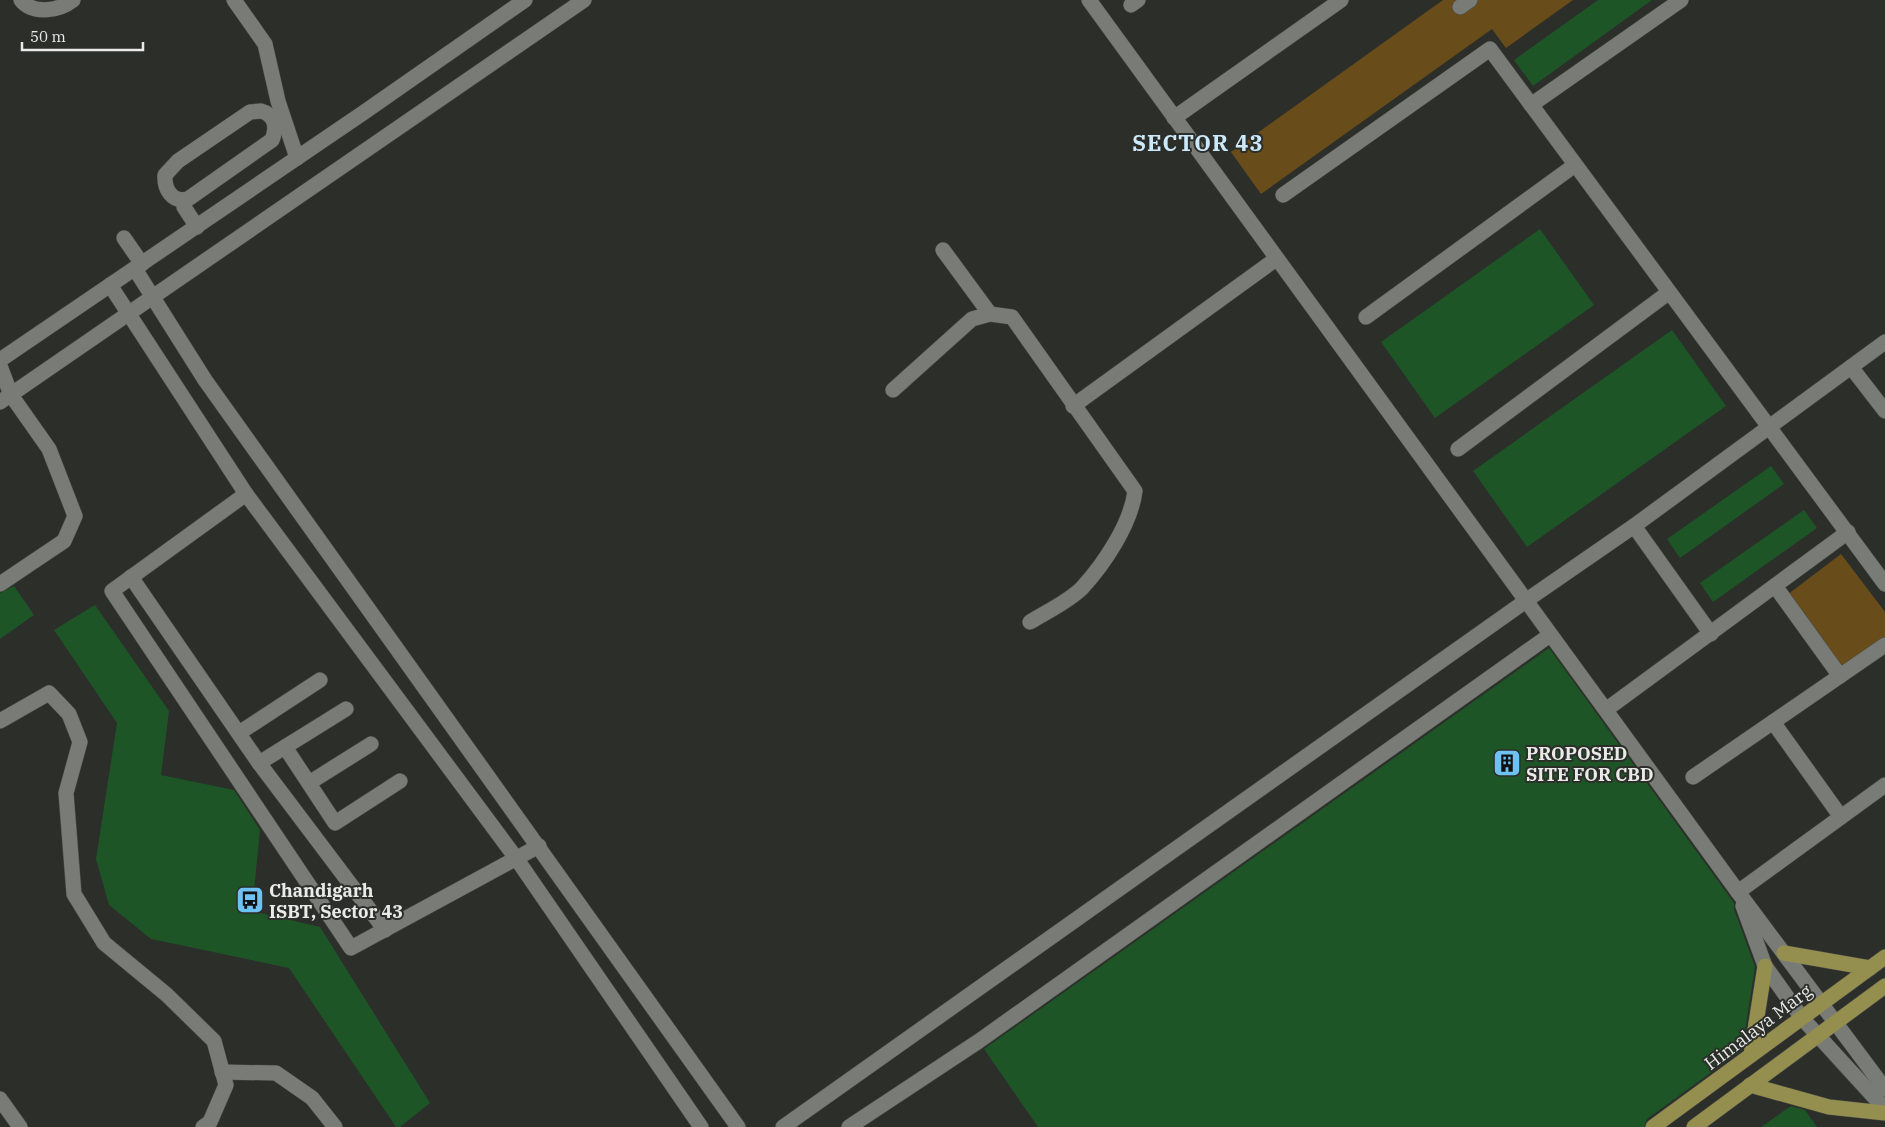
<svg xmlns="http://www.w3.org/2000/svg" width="1885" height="1127" viewBox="0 0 1885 1127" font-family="'IBM Plex Serif',serif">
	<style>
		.green { fill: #684d1a }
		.building { fill: #1d5527 }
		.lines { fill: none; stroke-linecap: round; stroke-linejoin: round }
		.minor-casing { stroke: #484945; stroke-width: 16 }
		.major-casing { stroke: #484945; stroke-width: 16 }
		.minor { stroke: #797b76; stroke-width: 15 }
		.major { stroke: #948e4f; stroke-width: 15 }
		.labels { text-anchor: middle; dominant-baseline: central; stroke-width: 4; stroke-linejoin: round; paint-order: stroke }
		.poi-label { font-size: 18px; font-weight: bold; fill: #eaebe8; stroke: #2c2e2a; text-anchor: start }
		.street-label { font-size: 18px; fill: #eaebe8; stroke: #2c2e2a }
		.district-label { font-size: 22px; font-weight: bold; letter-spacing: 1px; fill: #cbe9fb; stroke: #2c2e2a }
	</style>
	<rect width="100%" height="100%" fill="#2c2e2a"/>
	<g class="green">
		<polygon points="1443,0 1573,0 1506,48 1492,29 1261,194 1231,152"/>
		<polygon points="1841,554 1885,612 1885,639 1844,670 1787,595"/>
	</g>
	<g class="building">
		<polygon points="1598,0 1652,0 1533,86 1514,60"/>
		<polygon points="1540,229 1594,305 1435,418 1381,342"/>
		<polygon points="1672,330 1726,406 1527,547 1473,471"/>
		<polygon points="1771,466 1784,484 1680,558 1667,539"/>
		<polygon points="1804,510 1817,528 1713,602 1700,583"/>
		<polygon points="14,586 34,615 0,639 0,593"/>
		<polygon points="95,605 169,711 161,775 234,790 260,830 252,911 320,927 430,1103 400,1127 396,1127 289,968 151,939 109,905 96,859 117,723 54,630"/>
		<polygon points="1549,648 1734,903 1734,909 1755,967 1742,1050 1647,1119 1644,1127 1038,1127 984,1049"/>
		<polygon points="1791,1106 1805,1110 1817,1127 1761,1127"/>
	</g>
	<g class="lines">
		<g class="minor-casing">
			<g id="minor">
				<path d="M21 0C33 15 59 11 73 0"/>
				<polyline points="234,0 265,44 278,101 297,158"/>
				<polyline points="1089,0 1738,892 1885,1089"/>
				<polyline points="1131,5 1138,0"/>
				<polyline points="1460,7 1470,0"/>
				<polyline points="1531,105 1681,0"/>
				<path d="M261 111C276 115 277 128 272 140L188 199C172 203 164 189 165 175L178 161 250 112Z"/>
				<polyline points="1174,118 1341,0"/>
				<polyline points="1283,195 1490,49 1885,584"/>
				<polyline points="183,200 184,207 197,227"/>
				<polyline points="124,238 142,264"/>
				<polyline points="943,250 990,314"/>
				<polyline points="135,269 205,380 738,1127"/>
				<polyline points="110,285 246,494 516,858 701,1127"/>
				<polyline points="1366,317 1575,165"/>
				<polyline points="0,360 363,113 525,0"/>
				<polyline points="0,366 11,395 49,449 75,516 64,541 0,584"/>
				<polyline points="1851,367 1885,411"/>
				<path d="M893 390 972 319 990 314 1012 317 1135 491C1131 524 1104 564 1082 588 1068 602 1046 612 1030 622"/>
				<polyline points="0,402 584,0"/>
				<polyline points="1073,406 1276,259"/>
				<polyline points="1458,449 1668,293"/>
				<polyline points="246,494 112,591 351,948 539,846"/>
				<polyline points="1634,526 1711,634"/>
				<polyline points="131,577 259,763 385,930"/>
				<polyline points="1775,586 1840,676"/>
				<polyline points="1607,709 1848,532"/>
				<polyline points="0,721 49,693 69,714 80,742 66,793 74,894 104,943 167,995 214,1041 226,1085 210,1122 203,1127"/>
				<polyline points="1773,722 1841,817"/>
				<polyline points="239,733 320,680"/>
				<polyline points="285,747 335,823 400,781"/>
				<polyline points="259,763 346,709"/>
				<polyline points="1693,777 1885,645"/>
				<polyline points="309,783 371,744"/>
				<polyline points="1738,892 1885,785"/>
				<polyline points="1743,906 1765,966 1802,1018 1885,1109"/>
				<polyline points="222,1072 276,1073 312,1098 335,1127"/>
				<polyline points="0,1099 20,1127"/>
				<polyline points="783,1127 1527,600 1634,526 1885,342"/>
				<polyline points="849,1127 979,1041 1550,635"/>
			</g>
		</g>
		<g class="major-casing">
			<g id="major">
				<polyline points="1784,953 1870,968"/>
				<polyline points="1751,1055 1765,966"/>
				<polyline points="1750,1085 1829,1107 1885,1113"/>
				<polyline points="1653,1127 1885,957"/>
				<polyline points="1694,1127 1885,986"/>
			</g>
		</g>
		<use href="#minor" class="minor"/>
		<use href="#major" class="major"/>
	</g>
	<defs>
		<g id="building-square" transform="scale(1.4375)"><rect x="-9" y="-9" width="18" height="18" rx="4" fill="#6dc2f3" stroke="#2c2e2a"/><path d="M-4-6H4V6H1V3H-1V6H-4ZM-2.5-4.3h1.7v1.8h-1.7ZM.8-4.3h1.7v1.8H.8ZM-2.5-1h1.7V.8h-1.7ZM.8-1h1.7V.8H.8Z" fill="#111"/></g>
		<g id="bus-square" transform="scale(1.4375)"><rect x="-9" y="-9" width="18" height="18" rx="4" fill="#6dc2f3" stroke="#2c2e2a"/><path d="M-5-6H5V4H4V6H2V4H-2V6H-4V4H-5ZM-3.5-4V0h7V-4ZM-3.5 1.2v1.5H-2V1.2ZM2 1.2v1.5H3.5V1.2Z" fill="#111"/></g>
	</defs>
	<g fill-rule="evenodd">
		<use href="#building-square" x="1507" y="763"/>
		<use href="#bus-square" x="250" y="900"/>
	</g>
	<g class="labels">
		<g class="poi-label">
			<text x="1526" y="753">PROPOSED<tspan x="1526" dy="21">SITE FOR CBD</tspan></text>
			<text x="269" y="890">Chandigarh<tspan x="269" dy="21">ISBT, Sector 43</tspan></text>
		</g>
		<g class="street-label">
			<text transform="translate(1758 1027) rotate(-37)">Himalaya Marg</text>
		</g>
		<g class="district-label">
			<text x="1198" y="142">SECTOR 43</text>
		</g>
	</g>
	<path d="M22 42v8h121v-8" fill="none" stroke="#eaebe8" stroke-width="2.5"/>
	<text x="30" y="42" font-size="15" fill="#eaebe8" stroke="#2c2e2a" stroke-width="4" paint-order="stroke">50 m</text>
</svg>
